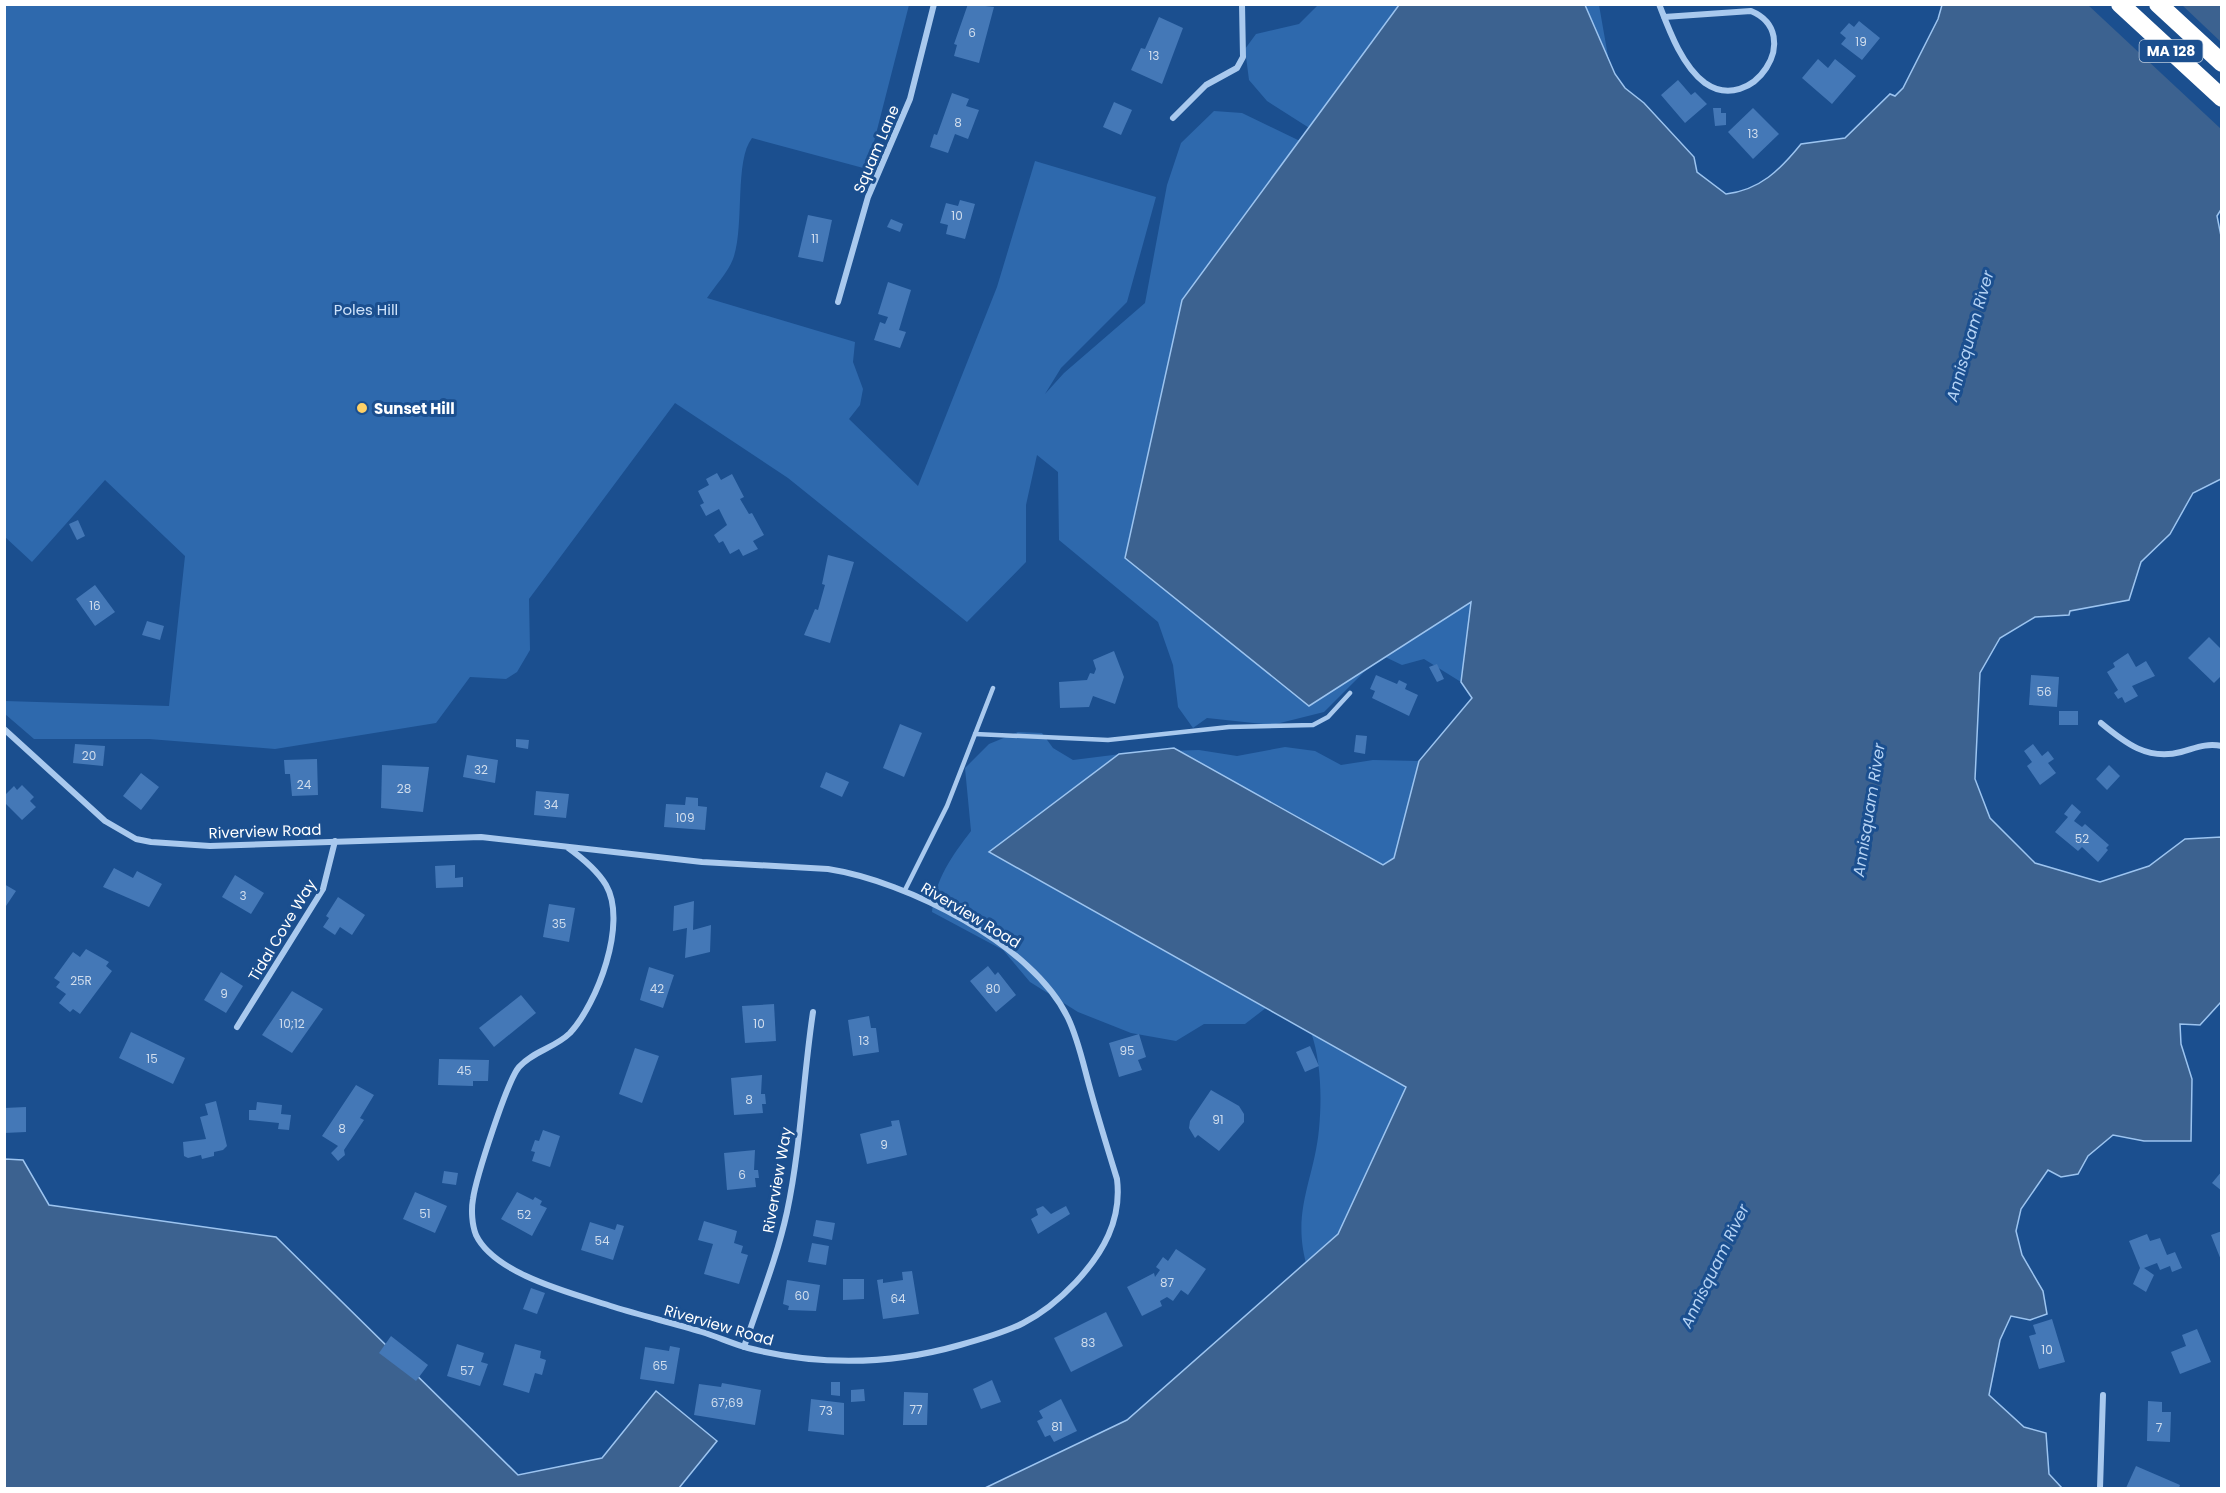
<svg xmlns="http://www.w3.org/2000/svg" width="2226" height="1493" viewBox="0 0 2226 1493" font-family="Poppins,sans-serif">
	<style>
		.green { fill: #2e69ad }
		.water { fill: #3c6290; stroke: #9cc4f0; stroke-width: 1.5 }
		.pier { fill: #1b4f8f }
		.building { fill: #4478b7 }
		.lines { fill: none; stroke-linecap: round; stroke-linejoin: round }
		.lane { stroke: #a9c9ee; stroke-width: 4.5 }
		.street { stroke: #a9c9ee; stroke-width: 6 }
		.highway { stroke: #fff; stroke-width: 18 }
		.poi-dot { fill: #ffd166; stroke: #1b4f8f; stroke-width: 2 }
		.labels { text-anchor: middle; dominant-baseline: central; stroke-width: 6; stroke-linejoin: round; paint-order: stroke }
		.number-label { font-size: 12px; fill: #d0dded }
		.shield { fill: #1b4f8f; stroke: #bbcadd; stroke-width: 1.5 }
		.shield-label { font-size: 14px; font-weight: bold; fill: #fff }
		.street-label { font-size: 15px; fill: #fff; stroke: #1b4f8f }
		.park-label { font-size: 15px; fill: #cfe3fa; stroke: #1b4f8f }
		.poi-label { font-size: 15px; font-weight: bold; fill: #fff; stroke: #1b4f8f; text-anchor: start }
		.water-label { font-size: 16px; font-style: italic; fill: #b5d3f5; stroke: #1b4f8f }
	</style>
	<rect width="100%" height="100%" fill="#1b4f8f"/>
	<g class="green">
		<path d="M4 5H909L867 169 752 138C734 161 745 227 733 259 728 272 715 286 707 298L855 342 853 362 863 389 860 405 849 419 918 486 997 287 1035 161 1156 197 1127 302 1061 368 1045 394 1064 373 1145 303 1167 185 1181 143 1214 111 1242 113 1329 155 1314 131 1267 101 1249 80 1245 49 1256 34 1299 24 1318 5H1599L1612 79 1461 682 1424 659 1402 665 1381 655 1324 712 1272 725 1207 718 1193 728 1178 707 1173 665 1158 622 1059 540 1058 472 1037 455 1026 505V562L967 622 788 478 675 403 529 599 530 650 517 672 506 679 470 677 436 723 275 749 149 739H34L5 714V701L169 706 185 556 105 480 32 562 5 537Z"/>
		<path d="M1018 732 1042 733 1053 748 1073 760 1137 752 1199 750 1237 756 1285 747 1315 751 1341 765 1373 760 1419 761 1421 779 1399 1070 1410 1105 1383 1210 1308 1270C1290 1212 1314 1182 1319 1129 1322 1098 1321 1061 1311 1032 1306 1019 1292 1006 1284 994L1245 1024H1204L1176 1041 1131 1033 1078 1012 1030 982 1003 950 932 912C935 879 952 856 971 831L965 768 989 744Z"/>
	</g>
	<g class="water">
		<path d="M1399 5H1585L1615 74 1625 88 1644 103 1694 157 1697 172 1726 194C1760 190 1780 170 1801 144L1845 138 1890 94 1895 96 1903 88 1938 19 1942 5H2221L2222 208 2217 216 2222 241 2221 479 2193 493 2170 534 2141 562 2129 600 2070 611 2069 615 2035 617 2000 638 1980 673 1975 779 1990 818 2035 863 2100 882 2149 866 2185 839 2221 837V1002L2200 1025 2180 1024 2181 1044 2192 1079 2191 1141H2144L2113 1135 2088 1156 2078 1174 2061 1177 2048 1170 2021 1209 2016 1231 2022 1255 2043 1291 2047 1314 2030 1320 2011 1316 2000 1340 1989 1395 2024 1427 2046 1433 2049 1474 2062 1488H985L1127 1420 1338 1234 1406 1087 989 852 1119 754 1174 748 1383 865 1394 858 1419 761 1472 698 1461 682 1471 602 1309 706 1125 558 1182 300Z"/>
		<polygon points="5,1159 23,1160 49,1205 276,1237 518,1475 602,1458 656,1391 717,1441 679,1488 5,1488"/>
	</g>
	<polygon class="pier" points="2088,5 2182,5 2221,42 2221,129"/>
	<g class="building">
		<polygon points="968,4 994,7 979,63 954,56 957,45 954,44"/>
		<polygon points="1159,17 1183,28 1162,84 1131,70 1141,48 1145,49"/>
		<polygon points="1859,21 1880,38 1862,60 1841,44 1846,38 1840,33 1849,23 1854,27"/>
		<polygon points="1818,59 1828,68 1835,59 1856,76 1832,104 1802,78"/>
		<polygon points="1678,80 1691,95 1695,92 1707,104 1685,123 1661,95"/>
		<polygon points="952,93 969,99 966,106 979,110 968,139 955,134 948,153 930,147 934,134 937,135"/>
		<polygon points="1114,102 1132,110 1121,135 1103,127"/>
		<polygon points="1713,108 1721,108 1721,113 1726,113 1726,125 1715,126"/>
		<polygon points="1753,108 1779,134 1753,159 1728,132"/>
		<polygon points="960,200 975,204 965,239 946,234 948,225 940,223 946,203 958,206"/>
		<polygon points="808,215 832,220 823,262 798,257"/>
		<polygon points="891,219 903,224 900,232 887,227"/>
		<polygon points="888,282 911,290 899,330 906,332 900,348 874,340 880,322 885,324 888,317 878,314"/>
		<polygon points="717,473 721,480 732,474 744,497 740,499 749,514 752,513 764,535 753,541 758,549 743,556 739,549 730,554 723,541 719,543 714,535 727,525 719,509 706,516 700,505 704,503 698,491 709,485 706,479"/>
		<polygon points="78,520 85,536 77,540 69,524"/>
		<polygon points="828,555 854,562 830,643 804,635 815,609 818,610 825,585 822,584"/>
		<polygon points="95,585 115,612 95,626 76,599"/>
		<polygon points="147,621 164,626 160,640 142,635"/>
		<polygon points="2209,637 2222,650 2222,675 2214,683 2188,658"/>
		<polygon points="1114,651 1124,677 1115,704 1093,696 1089,707 1060,708 1059,682 1087,680 1090,673 1094,674 1096,669 1093,660"/>
		<polygon points="2128,653 2136,667 2146,661 2155,676 2132,686 2138,696 2125,703 2122,697 2118,699 2114,693 2118,690 2107,672 2115,667 2113,663"/>
		<polygon points="1437,664 1444,679 1437,682 1429,667"/>
		<polygon points="1376,675 1397,684 1399,680 1407,684 1405,689 1418,695 1409,716 1372,698 1375,691 1370,689"/>
		<polygon points="2031,675 2059,677 2057,707 2029,705"/>
		<rect x="2059" y="711" width="19" height="14"/>
		<polygon points="900,724 922,733 904,777 883,768"/>
		<polygon points="1356,735 1367,736 1365,754 1354,752"/>
		<polygon points="516,739 529,740 528,749 516,747"/>
		<polygon points="75,744 105,746 103,766 73,763"/>
		<polygon points="2033,744 2042,756 2048,751 2054,759 2048,763 2056,773 2040,785 2027,766 2032,762 2024,751"/>
		<polygon points="467,755 498,760 495,783 463,777"/>
		<polygon points="317,759 318,795 292,796 290,774 285,774 284,760"/>
		<polygon points="382,765 429,767 423,812 381,808"/>
		<polygon points="2109,765 2120,776 2107,790 2096,779"/>
		<polygon points="826,772 849,782 842,797 820,787"/>
		<polygon points="141,773 159,787 141,810 123,796"/>
		<polygon points="22,785 34,797 30,801 36,807 22,820 4,802 4,796 14,786 17,790"/>
		<polygon points="536,791 569,794 566,818 534,815"/>
		<polygon points="686,797 698,798 698,806 707,807 705,830 664,827 666,804 685,805"/>
		<polygon points="2072,804 2081,812 2074,821 2082,827 2085,824 2109,845 2106,848 2108,850 2098,862 2082,847 2078,851 2055,832 2068,817 2064,814"/>
		<polygon points="455,865 455,878 463,877 463,887 436,888 435,866"/>
		<polygon points="114,868 133,878 137,871 162,884 149,907 103,887"/>
		<polygon points="235,875 264,893 251,914 222,897"/>
		<polygon points="4,884 16,891 4,909"/>
		<polygon points="338,897 365,915 352,935 340,927 335,935 323,927 329,918 326,916"/>
		<polygon points="694,901 693,930 711,925 710,952 685,958 687,928 673,931 674,906"/>
		<polygon points="549,904 575,908 569,942 543,937"/>
		<polygon points="86,949 109,962 106,966 112,971 80,1014 73,1009 70,1012 59,1003 66,994 56,987 60,982 54,978 73,952 80,957"/>
		<polygon points="988,966 995,975 998,972 1016,995 996,1012 970,981"/>
		<polygon points="649,967 674,975 663,1008 640,1000"/>
		<polygon points="221,972 243,986 226,1013 204,1000"/>
		<polygon points="292,991 323,1009 292,1053 262,1035"/>
		<polygon points="521,995 536,1013 494,1047 479,1028"/>
		<polygon points="774,1004 776,1041 745,1043 742,1006"/>
		<polygon points="869,1016 871,1028 876,1028 879,1052 853,1056 848,1020"/>
		<polygon points="131,1032 185,1058 173,1084 119,1058"/>
		<polygon points="1139,1034 1146,1057 1138,1060 1142,1070 1119,1077 1109,1043"/>
		<polygon points="1310,1046 1319,1066 1305,1072 1296,1052"/>
		<polygon points="635,1048 659,1056 642,1103 619,1094"/>
		<polygon points="439,1059 489,1060 488,1081 473,1081 473,1086 438,1085"/>
		<polygon points="762,1075 761,1094 765,1094 766,1104 762,1104 763,1113 734,1115 731,1078"/>
		<polygon points="356,1085 374,1095 360,1118 364,1120 344,1150 345,1155 338,1161 331,1153 338,1146 322,1136"/>
		<polygon points="1211,1090 1239,1106 1244,1114 1244,1122 1219,1151 1198,1135 1195,1138 1189,1128 1190,1121"/>
		<polygon points="216,1101 227,1146 223,1150 214,1152 214,1156 202,1159 201,1155 188,1158 184,1156 183,1142 206,1139 200,1117 208,1115 205,1104"/>
		<polygon points="257,1102 282,1105 281,1114 291,1115 289,1130 278,1129 279,1123 249,1120 249,1110 256,1110"/>
		<polygon points="26,1107 26,1132 4,1133 4,1108"/>
		<polygon points="899,1120 907,1155 867,1164 860,1134 892,1126 891,1121"/>
		<polygon points="543,1130 560,1136 550,1167 532,1161 535,1152 531,1151 535,1140 539,1141"/>
		<polygon points="755,1150 754,1170 758,1170 759,1178 755,1178 756,1187 727,1190 724,1153"/>
		<polygon points="444,1171 458,1173 456,1185 442,1183"/>
		<polygon points="2222,1171 2222,1191 2212,1183"/>
		<polygon points="415,1192 447,1206 435,1233 403,1219"/>
		<polygon points="517,1192 533,1200 535,1197 542,1201 540,1205 547,1208 532,1236 501,1219"/>
		<polygon points="1043,1206 1051,1214 1066,1206 1070,1214 1038,1234 1031,1219 1038,1215 1036,1209"/>
		<polygon points="816,1220 835,1223 832,1240 813,1236"/>
		<polygon points="704,1221 737,1231 734,1243 743,1246 741,1253 748,1255 739,1284 704,1274 713,1244 698,1240"/>
		<polygon points="590,1222 615,1230 617,1224 624,1226 613,1260 581,1250"/>
		<polygon points="2222,1231 2222,1260 2221,1260 2211,1235"/>
		<polygon points="2147,1234 2150,1241 2160,1238 2167,1255 2175,1252 2182,1268 2172,1272 2170,1266 2160,1270 2157,1263 2144,1268 2154,1275 2146,1292 2133,1284 2140,1268 2129,1241"/>
		<polygon points="812,1243 829,1246 826,1265 808,1262"/>
		<polygon points="1176,1249 1206,1269 1188,1295 1181,1290 1173,1301 1167,1297 1160,1301 1162,1306 1142,1316 1127,1287 1154,1273 1155,1277 1160,1270 1156,1267 1163,1257 1168,1261"/>
		<polygon points="912,1271 919,1314 883,1319 877,1280 883,1279 883,1283 903,1280 902,1272"/>
		<polygon points="843,1279 864,1279 864,1299 843,1300"/>
		<polygon points="787,1280 820,1285 816,1311 788,1310 789,1306 783,1304"/>
		<polygon points="531,1288 545,1293 537,1314 523,1309"/>
		<polygon points="1106,1312 1123,1346 1071,1372 1054,1338"/>
		<polygon points="2052,1319 2065,1362 2039,1369 2029,1336 2036,1334 2033,1325"/>
		<polygon points="2197,1329 2211,1362 2180,1374 2171,1352 2186,1346 2182,1335"/>
		<polygon points="391,1336 428,1365 416,1381 379,1353"/>
		<polygon points="457,1344 484,1353 481,1362 488,1364 480,1386 447,1376"/>
		<polygon points="515,1344 541,1351 540,1358 546,1360 542,1375 535,1373 529,1393 503,1385"/>
		<polygon points="670,1346 680,1348 674,1384 640,1379 645,1347 669,1351"/>
		<polygon points="992,1380 1001,1402 981,1409 973,1389"/>
		<polygon points="831,1382 840,1382 840,1396 831,1395"/>
		<polygon points="722,1383 761,1390 755,1425 694,1415 699,1384 721,1387"/>
		<polygon points="864,1389 865,1401 851,1402 851,1390"/>
		<polygon points="904,1392 928,1393 927,1425 903,1425"/>
		<polygon points="811,1399 844,1403 844,1435 808,1431"/>
		<polygon points="1061,1399 1077,1431 1054,1442 1050,1435 1045,1437 1037,1421 1043,1418 1039,1411"/>
		<polygon points="2148,1401 2162,1402 2162,1412 2171,1412 2170,1442 2147,1441"/>
		<polygon points="2136,1466 2180,1485 2179,1488 2126,1488"/>
	</g>
	<g class="lines">
		<g class="lane">
			<polyline points="975,734 1108,740 1229,727 1313,725 1328,717 1350,693"/>
			<polyline points="905,890 947,806 993,688"/>
		</g>
		<g class="street">
			<path d="M1659 4C1669 30 1682 66 1705 83 1752 116 1806 34 1751 11L1664 17"/>
			<polyline points="1173,118 1206,85 1237,68 1243,57 1242,4"/>
			<polyline points="838,302 868,197 910,99 934,4"/>
			<path d="M2101 723C2125 743 2148 761 2181 752 2196 748 2205 743 2222 746"/>
			<path d="M4 729 105 821 136 839 151 842 210 846 481 837 702 862 828 869C906 881 1033 944 1068 1018 1079 1041 1084 1068 1091 1092 1099 1121 1108 1150 1117 1179 1122 1220 1103 1253 1076 1282 1038 1322 1011 1331 960 1345 890 1365 819 1366 748 1348 733 1344 718 1337 702 1332 673 1323 643 1316 614 1307 575 1294 495 1275 476 1235 472 1225 471 1210 473 1199 476 1178 507 1081 519 1067 533 1051 555 1048 570 1033 597 1004 628 923 606 885 597 870 581 857 567 847"/>
			<polyline points="237,1027 323,889 335,841"/>
			<path d="M744 1347C759 1302 777 1258 787 1212 801 1146 803 1078 813 1012"/>
			<polyline points="2100,1488 2103,1395"/>
		</g>
		<g class="highway">
			<polyline points="2120,4 2222,98"/>
			<polyline points="2158,4 2222,63"/>
		</g>
	</g>
	<circle class="poi-dot" cx="362" cy="408" r="6"/>
	<g class="labels">
		<g class="number-label">
			<text x="972" y="32">6</text>
			<text x="1861" y="41">19</text>
			<text x="1154" y="55">13</text>
			<text x="958" y="122">8</text>
			<text x="1753" y="133">13</text>
			<text x="957" y="215">10</text>
			<text x="815" y="238">11</text>
			<text x="95" y="605">16</text>
			<text x="2044" y="691">56</text>
			<text x="89" y="755">20</text>
			<text x="481" y="769">32</text>
			<text x="304" y="784">24</text>
			<text x="404" y="788">28</text>
			<text x="551" y="804">34</text>
			<text x="685" y="817">109</text>
			<text x="2082" y="838">52</text>
			<text x="243" y="895">3</text>
			<text x="559" y="923">35</text>
			<text x="81" y="980">25R</text>
			<text x="657" y="988">42</text>
			<text x="993" y="988">80</text>
			<text x="224" y="993">9</text>
			<text x="292" y="1023">10;12</text>
			<text x="759" y="1023">10</text>
			<text x="864" y="1040">13</text>
			<text x="1127" y="1050">95</text>
			<text x="152" y="1058">15</text>
			<text x="464" y="1070">45</text>
			<text x="749" y="1099">8</text>
			<text x="1218" y="1119">91</text>
			<text x="342" y="1128">8</text>
			<text x="884" y="1144">9</text>
			<text x="742" y="1174">6</text>
			<text x="425" y="1213">51</text>
			<text x="524" y="1214">52</text>
			<text x="602" y="1240">54</text>
			<text x="1167" y="1282">87</text>
			<text x="802" y="1295">60</text>
			<text x="898" y="1298">64</text>
			<text x="1088" y="1342">83</text>
			<text x="2047" y="1349">10</text>
			<text x="660" y="1365">65</text>
			<text x="467" y="1370">57</text>
			<text x="727" y="1402">67;69</text>
			<text x="916" y="1409">77</text>
			<text x="826" y="1410">73</text>
			<text x="1057" y="1426">81</text>
			<text x="2159" y="1427">7</text>
		</g>
		<rect class="shield" x="2139.5" y="40" width="63" height="22" rx="4.5"/>
		<g class="shield-label">
			<text x="2171" y="51">MA 128</text>
		</g>
		<g class="street-label">
			<text transform="translate(876 149) rotate(-67)">Squam Lane</text>
			<text transform="translate(265 831) rotate(-2)">Riverview Road</text>
			<text transform="translate(971 915) rotate(31)">Riverview Road</text>
			<text transform="translate(282 930) rotate(-59)">Tidal Cove Way</text>
			<text transform="translate(777 1180) rotate(-80)">Riverview Way</text>
			<text transform="translate(719 1325) rotate(16)">Riverview Road</text>
		</g>
		<g class="park-label">
			<text x="366" y="309">Poles Hill</text>
		</g>
		<g class="poi-label">
			<text x="374" y="408">Sunset Hill</text>
		</g>
		<g class="water-label">
			<text transform="translate(1970 336) rotate(-74)">Annisquam River</text>
			<text transform="translate(1869 810) rotate(-81)">Annisquam River</text>
			<text transform="translate(1715 1266) rotate(-64)">Annisquam River</text>
		</g>
	</g>
	<rect width="2226" height="1493" fill="none" stroke="#ffffff" stroke-width="12"/>
</svg>
